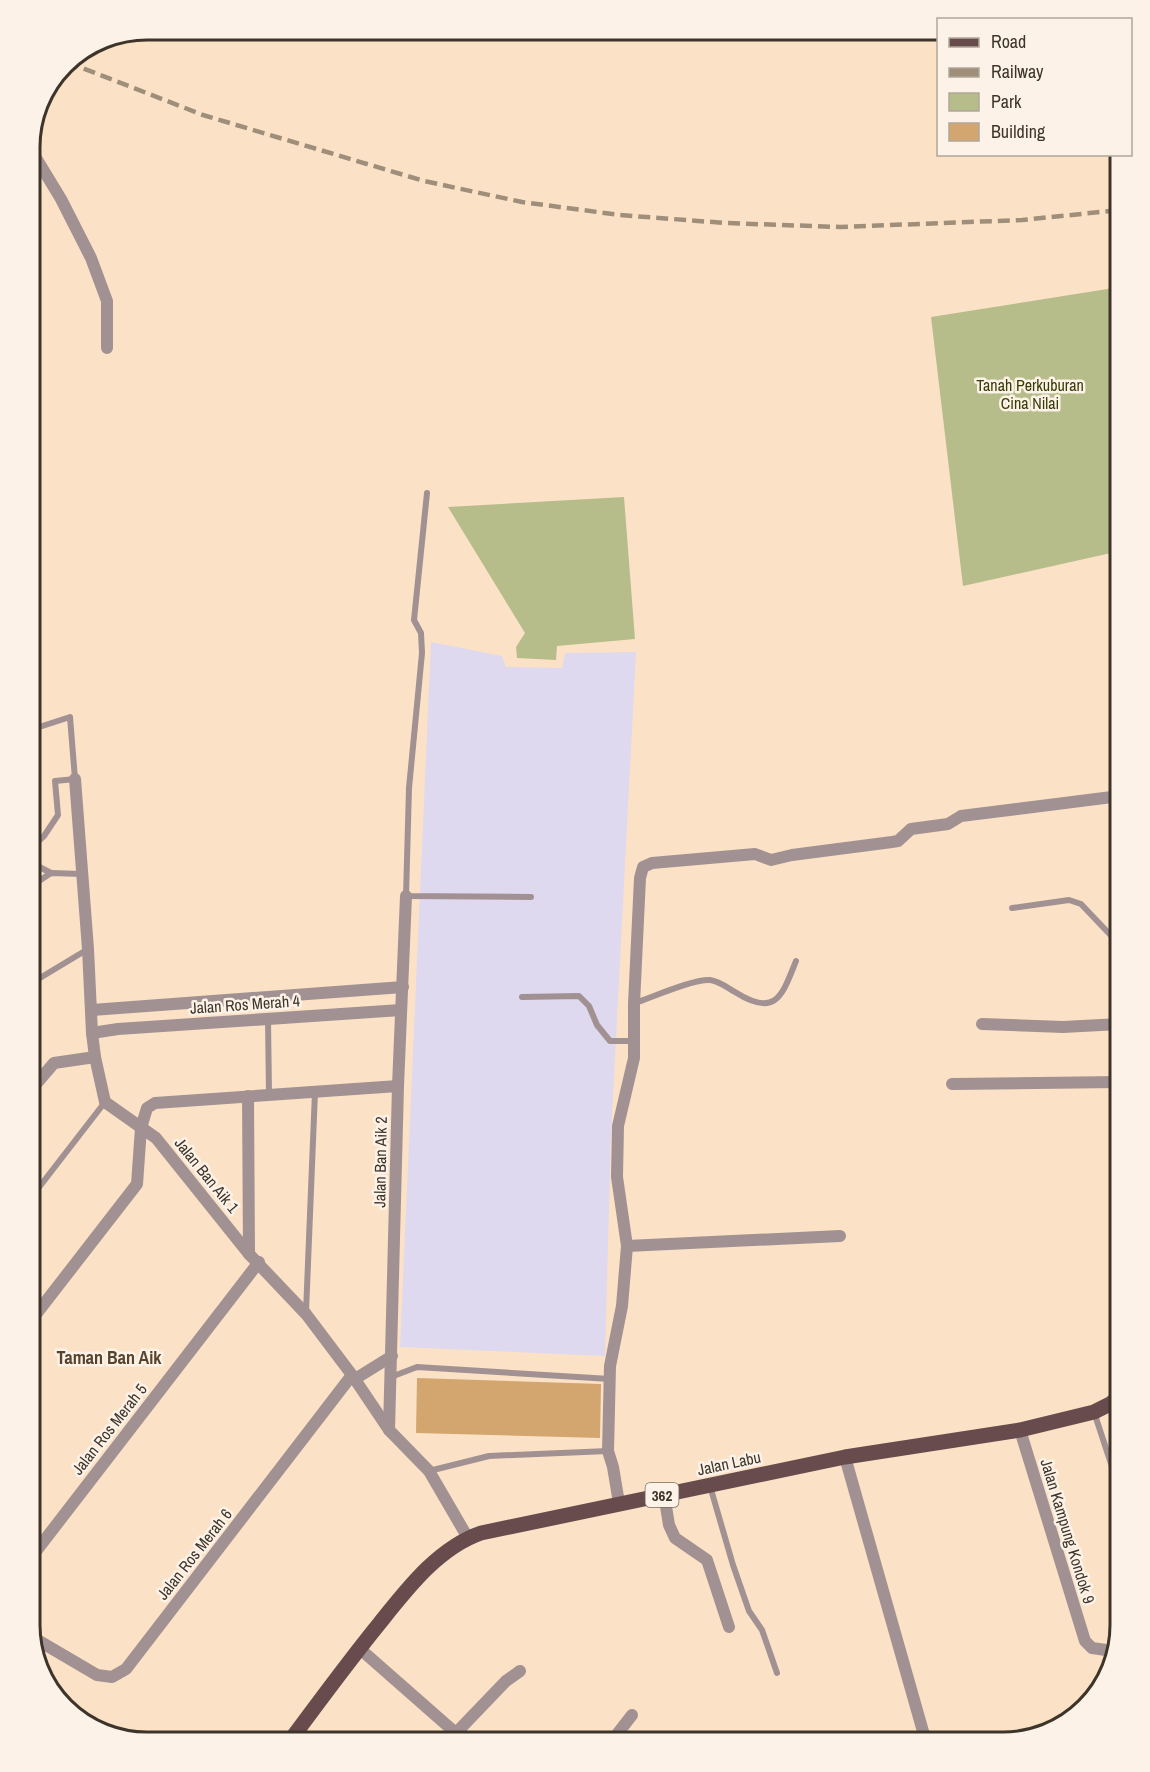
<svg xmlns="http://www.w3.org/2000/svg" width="1150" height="1772" viewBox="0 0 1150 1772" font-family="'Archivo Narrow',sans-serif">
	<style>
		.education { fill: #dfd9ef }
		.green { fill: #b7bd8a }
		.building { fill: #d3a66f }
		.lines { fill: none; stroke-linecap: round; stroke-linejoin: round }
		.lane { stroke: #a29192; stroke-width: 6 }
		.street { stroke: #a29192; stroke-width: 12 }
		.primary { stroke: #684c4d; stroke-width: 15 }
		.rail { stroke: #9f8e7a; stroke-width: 4.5; stroke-dasharray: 12 6; stroke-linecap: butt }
		.labels { text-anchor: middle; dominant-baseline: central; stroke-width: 5; stroke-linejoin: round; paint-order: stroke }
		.shield { fill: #fcf2e7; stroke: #776e63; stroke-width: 1.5 }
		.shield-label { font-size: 15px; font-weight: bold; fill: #3e352a }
		.park-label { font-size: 16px; fill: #373b05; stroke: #fcf2e7 }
		.street-label { font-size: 16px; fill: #3e352a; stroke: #fcf2e7 }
		.neighbourhood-label { font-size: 18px; font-weight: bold; fill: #58442c; stroke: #fcf2e7 }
		.rim { fill: none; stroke: #3e352a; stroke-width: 3 }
	</style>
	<rect width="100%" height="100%" fill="#fbe2c6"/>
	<polygon class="education" points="431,642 502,656 506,667 562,668 565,653 636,652 611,1136 605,1356 400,1347"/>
	<g class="green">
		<polygon points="1120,287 1120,551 963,586 931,317"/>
		<polygon points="624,497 635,639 557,646 556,660 517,658 516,647 525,633 448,507"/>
	</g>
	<polygon class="building" points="417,1378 601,1384 600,1438 416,1433"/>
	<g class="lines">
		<g class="lane">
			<polyline points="427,493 414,620 421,633 422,653 409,788 406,896 531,897"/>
			<polyline points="30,849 44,836 58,815 55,781 75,779 70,717 30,730"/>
			<polyline points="30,862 51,873"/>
			<polyline points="30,887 51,873 82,874"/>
			<polyline points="1012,908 1069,900 1081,904 1120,945"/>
			<polyline points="30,984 88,949"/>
			<polyline points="522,997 579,996 589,1006 597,1025 610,1041 635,1041"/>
			<path d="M635 1003C653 997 693 979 710 980 719 981 728 988 735 992 776 1018 782 996 796 961"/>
			<polyline points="268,1020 269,1094"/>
			<polyline points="30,1199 105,1102"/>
			<polyline points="306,1312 315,1092"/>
			<polyline points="391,1377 417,1367 610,1379"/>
			<polyline points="1094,1412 1120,1491"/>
			<polyline points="429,1471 489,1456 608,1451"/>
			<polyline points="710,1486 733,1565 749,1611 762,1630 777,1673"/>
			<polyline points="1116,1554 1120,1552"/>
		</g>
		<g class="street">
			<polyline points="30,148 61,199 91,258 107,301 107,348"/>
			<polyline points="75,779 88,949 92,1033 95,1057 105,1102 156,1138 249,1254 306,1314 352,1375 389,1430 429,1471 468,1538"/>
			<polyline points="92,1010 403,987"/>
			<polyline points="982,1024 1063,1027 1120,1024"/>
			<polyline points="92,1033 118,1029 401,1010"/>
			<polyline points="952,1084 1120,1082"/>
			<polyline points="30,1091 54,1063 95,1057"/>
			<polyline points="248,1096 249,1254"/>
			<polyline points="627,1246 840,1236"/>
			<polyline points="30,1322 137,1184 141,1128 147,1108 155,1103 398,1086"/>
			<polyline points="355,1379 392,1356"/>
			<polyline points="389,1430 398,1086 406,896"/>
			<polyline points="1020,1430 1085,1641 1092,1648 1113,1651"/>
			<polyline points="845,1457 926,1742"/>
			<polyline points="664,1494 669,1525 675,1538 707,1560 729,1627"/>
			<polyline points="619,1503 613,1467 608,1451 610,1366 622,1306 627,1246 617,1177 618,1126 634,1058 634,1004 640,878 643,867 652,863 755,854 771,860 792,855 892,842 898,841 911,829 948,824 961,816 1120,796"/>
			<polyline points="30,1559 259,1262"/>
			<polyline points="34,1638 97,1675 112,1677 126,1669 352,1375"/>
			<polyline points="359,1648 466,1742"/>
			<polyline points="456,1733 506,1681 520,1671"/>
			<polyline points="611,1742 632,1715"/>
		</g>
		<path class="primary" d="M289 1742C319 1702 348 1662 379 1624 407 1589 438 1548 481 1533L845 1457 1020 1430 1094 1412 1110 1404 1120 1396"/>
		<polyline class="rail" points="67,62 203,115 424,181 522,202 620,215 725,223 840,227 1022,220 1120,210"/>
	</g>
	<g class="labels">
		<rect class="shield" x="645.5" y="1483" width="33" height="24" rx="4.5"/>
		<g class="shield-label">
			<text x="662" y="1495">362</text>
		</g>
		<g class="park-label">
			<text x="1030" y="385">Tanah Perkuburan<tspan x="1030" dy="18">Cina Nilai</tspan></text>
		</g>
		<g class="street-label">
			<text transform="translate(245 1004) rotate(-4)">Jalan Ros Merah 4</text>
			<text transform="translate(380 1162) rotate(-89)">Jalan Ban Aik 2</text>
			<text transform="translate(207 1175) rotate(51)">Jalan Ban Aik 1</text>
			<text transform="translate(109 1429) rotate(-52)">Jalan Ros Merah 5</text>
			<text transform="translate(729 1463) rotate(-12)">Jalan Labu</text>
			<text transform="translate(1068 1531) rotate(73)">Jalan Kampung Kondok 9</text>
			<text transform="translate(194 1554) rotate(-52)">Jalan Ros Merah 6</text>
		</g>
		<g class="neighbourhood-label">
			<text x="109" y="1357">Taman Ban Aik</text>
		</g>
	</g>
	<path d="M0 0H1150V1772H0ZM147 40H1003A107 107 0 0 1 1110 147V1625A107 107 0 0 1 1003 1732H147A107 107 0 0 1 40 1625V147A107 107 0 0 1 147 40Z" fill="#fcf2e7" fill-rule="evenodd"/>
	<path class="rim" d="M147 40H1003A107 107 0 0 1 1110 147V1625A107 107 0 0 1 1003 1732H147A107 107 0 0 1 40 1625V147A107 107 0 0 1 147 40Z"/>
	<rect x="937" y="18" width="195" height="138" fill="#fcf2e7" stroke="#b0a69b" stroke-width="1.5"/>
	<rect x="949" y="38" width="30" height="9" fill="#684c4d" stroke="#b0a69b" stroke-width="1.5"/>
	<text x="991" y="48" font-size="18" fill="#3e352a">Road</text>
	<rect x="949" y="68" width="30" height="9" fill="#9f8e7a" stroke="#b0a69b" stroke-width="1.5"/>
	<text x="991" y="78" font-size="18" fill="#3e352a">Railway</text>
	<rect x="949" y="93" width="30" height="18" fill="#b7bd8a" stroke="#b0a69b" stroke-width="1.5"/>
	<text x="991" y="108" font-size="18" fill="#3e352a">Park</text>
	<rect x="949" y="123" width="30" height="18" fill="#d3a66f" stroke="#b0a69b" stroke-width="1.5"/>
	<text x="991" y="138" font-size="18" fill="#3e352a">Building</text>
</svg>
